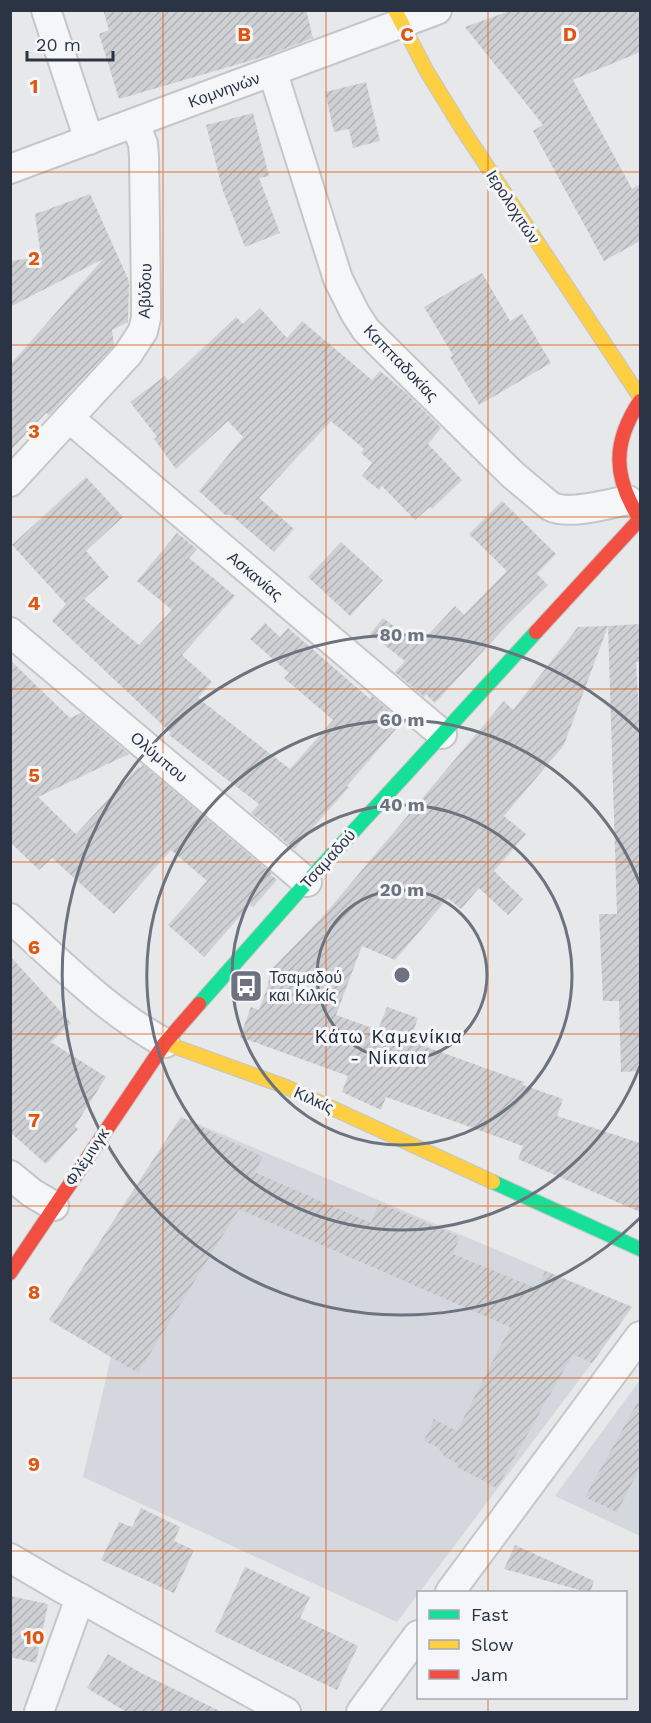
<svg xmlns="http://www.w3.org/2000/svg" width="651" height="1723" viewBox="0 0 651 1723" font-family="'Work Sans',sans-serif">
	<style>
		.built { fill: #d4d7dd }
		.building { fill: url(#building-hatch) }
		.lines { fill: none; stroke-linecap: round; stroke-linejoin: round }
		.street-casing { stroke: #c4c6c8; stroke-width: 32 }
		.fast-casing { stroke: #c4c6c8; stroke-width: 16 }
		.slow-casing { stroke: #c4c6c8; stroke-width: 16 }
		.jam-casing { stroke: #c4c6c8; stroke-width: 16 }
		.street { stroke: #f5f6f7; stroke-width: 28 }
		.fast { stroke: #16e098; stroke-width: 14 }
		.slow { stroke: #ffcf43; stroke-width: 14 }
		.jam { stroke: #f24e42; stroke-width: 14 }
		.grid { fill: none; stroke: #df570f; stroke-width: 1.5; stroke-opacity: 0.55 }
		.ring { fill: none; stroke: #6c737f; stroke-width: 3 }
		.labels { text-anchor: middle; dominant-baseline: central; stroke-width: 6; stroke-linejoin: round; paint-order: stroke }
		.street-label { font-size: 16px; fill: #2b3445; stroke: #f4f6f9 }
		.poi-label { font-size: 16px; fill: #2b3445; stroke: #f4f6f9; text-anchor: start }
		.neighbourhood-label { font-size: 18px; letter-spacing: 1.5px; fill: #1d2536; stroke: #f4f6f9 }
		.grid-label { font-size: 20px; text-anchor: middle; font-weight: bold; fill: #df570f; stroke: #f4f6f9; stroke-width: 6; stroke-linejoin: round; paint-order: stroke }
		.centre { fill: #6c737f; stroke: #f4f6f9; stroke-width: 3 }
		.ring-label { font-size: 18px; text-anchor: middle; font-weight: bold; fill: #6c737f; stroke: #f4f6f9; stroke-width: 6; stroke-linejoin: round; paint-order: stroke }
	</style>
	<defs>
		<pattern id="building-hatch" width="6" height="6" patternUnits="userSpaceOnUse" patternTransform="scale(1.5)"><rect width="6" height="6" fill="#ced0d3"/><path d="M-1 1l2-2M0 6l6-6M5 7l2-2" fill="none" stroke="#b1b3b6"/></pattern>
	</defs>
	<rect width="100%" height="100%" fill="#e6e8ea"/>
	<g class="built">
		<polygon points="181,1117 632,1307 592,1363 397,1622 83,1477 111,1357 49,1320"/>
		<polygon points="640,1380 640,1536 555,1496"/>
	</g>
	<g class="building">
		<polygon points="103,10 306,10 313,38 266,56 119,99 99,34 109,30"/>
		<polygon points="512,10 640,10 640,52 573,80 632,189 640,184 640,241 604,261 533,131 543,125 465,27"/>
		<polygon points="366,82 380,141 353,148 349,129 334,132 325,92"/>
		<polygon points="253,113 269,176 259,178 280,233 245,247 223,191 206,125"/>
		<polygon points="90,194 129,281 128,322 112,330 114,345 49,415 46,413 10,451 10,365 103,259 10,307 10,261 41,257 35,214"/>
		<polygon points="482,273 510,321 522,314 551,363 479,405 450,357 453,355 424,307"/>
		<polygon points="260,308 287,338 302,321 372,380 380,371 406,393 441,428 428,444 462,480 432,509 430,507 415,520 382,486 379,490 362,476 372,463 361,453 364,449 331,421 259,498 294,529 274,552 231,515 225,515 199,491 243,437 228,421 176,469 154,439 157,437 130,402 165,376 168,381 236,317 243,324"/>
		<polygon points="86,477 123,517 86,551 109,577 84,599 139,645 172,610 137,581 177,533 197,549 189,558 235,596 182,655 212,682 198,698 290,769 333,720 284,678 289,673 250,639 265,623 280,637 288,628 370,699 372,696 402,722 347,786 349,787 294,849 251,813 259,804 169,735 171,733 52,621 66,604 12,545"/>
		<polygon points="502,501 556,554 537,574 548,585 509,623 435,703 426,694 424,697 395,672 405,661 370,634 383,618 419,645 455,606 464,615 507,571 469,534"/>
		<polygon points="341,542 383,580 350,616 308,577"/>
		<polygon points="640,624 640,662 636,662 640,734 640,1071 621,1072 619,1001 603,1001 599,914 617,914 608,626"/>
		<polygon points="608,626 564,745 504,816 526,834 494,871 523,899 508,915 479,888 461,909 448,898 395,960 362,946 336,1015 378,1030 387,1007 418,1018 410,1041 524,1082 523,1085 563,1099 557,1116 640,1143 640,1212 518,1159 523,1146 386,1097 381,1110 342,1092 348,1076 240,1037 251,1007 259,1010 268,986 270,971 325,914 504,701 513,710 578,627"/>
		<polygon points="10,660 70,718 81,713 129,754 38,797 76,834 139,766 140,768 143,765 272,874 271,875 277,880 253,907 250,905 204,957 168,925 207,881 171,850 114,914 52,858 39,870 10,842"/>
		<polygon points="10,956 71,1023 51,1042 106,1077 75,1126 78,1129 46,1164 10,1132"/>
		<polygon points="181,1117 263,1157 254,1172 371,1223 379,1203 460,1237 453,1254 538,1289 545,1271 632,1307 592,1363 573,1354 497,1488 457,1467 458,1464 444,1456 438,1447 424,1441 434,1419 457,1431 510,1327 239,1209 138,1373 49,1320"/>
		<polygon points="640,1398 640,1468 617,1512 585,1497"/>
		<polygon points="141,1508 180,1527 174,1541 194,1550 174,1593 101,1560 119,1522 132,1527"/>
		<polygon points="515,1545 594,1581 590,1593 504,1569"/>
		<polygon points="245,1567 310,1597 300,1618 358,1646 337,1690 215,1632"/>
		<polygon points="10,1596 48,1604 36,1663 10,1657"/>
		<polygon points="108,1654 143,1674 224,1713 128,1713 87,1688"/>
	</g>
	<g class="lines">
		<g class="street-casing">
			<g id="street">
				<polyline points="46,10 89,140"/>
				<path d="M273 73 338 279 355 313 366 330 513 475 550 506C568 516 607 504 628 500"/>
				<polyline points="10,169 437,10"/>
				<polyline points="69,418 442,734"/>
				<polyline points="10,482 128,354 143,331 146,318 146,298 144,156 143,144 135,123"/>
				<polyline points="10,632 307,882"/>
				<path d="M10 918C60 962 106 1011 165 1043"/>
				<polyline points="10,1175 32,1193 54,1206"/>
				<polyline points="10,1558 58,1586 286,1712"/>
				<polyline points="450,1592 640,1336"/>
				<polyline points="39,1712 80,1598"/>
				<polyline points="361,1712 418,1635"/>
			</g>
		</g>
		<g class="fast-casing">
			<g id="fast">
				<polyline points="199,1004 307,882 536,632"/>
				<polyline points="493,1182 640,1249"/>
			</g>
		</g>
		<g class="slow-casing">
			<g id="slow">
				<polyline points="395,10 426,70 461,127 640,397"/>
				<polyline points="165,1043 284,1086 493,1182"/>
			</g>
		</g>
		<g class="jam-casing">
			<g id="jam">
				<path d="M640 401C612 443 613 477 640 519"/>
				<polyline points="536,632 640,519"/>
				<polyline points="10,1273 165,1043 199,1004"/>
			</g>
		</g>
		<use href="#street" class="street"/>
		<use href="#fast" class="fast"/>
		<use href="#slow" class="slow"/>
		<use href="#jam" class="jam"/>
	</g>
	<path class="grid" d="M163 10V1712M326 10V1712M488 10V1592M10 172H640M10 345H640M10 517H640M10 689H640M10 862H640M10 1034H640M10 1206H640M10 1378H640M10 1551H640M488 1698V1712"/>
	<g class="ring">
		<circle cx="402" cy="975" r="85"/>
		<circle cx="402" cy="975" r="170"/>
		<path d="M640 1066A255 255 0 1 1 640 884"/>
		<path d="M640 1218A340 340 0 1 1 640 732"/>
	</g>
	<defs>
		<g id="bus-square" transform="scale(1.725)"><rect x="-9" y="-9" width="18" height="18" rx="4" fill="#6c737f" stroke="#f4f6f9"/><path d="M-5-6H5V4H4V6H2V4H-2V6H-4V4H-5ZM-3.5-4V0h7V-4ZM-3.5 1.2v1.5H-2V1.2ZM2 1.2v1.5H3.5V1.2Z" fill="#fff"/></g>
	</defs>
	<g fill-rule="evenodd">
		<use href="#bus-square" x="246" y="986"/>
	</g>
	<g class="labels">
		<g class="street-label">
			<text transform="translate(224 90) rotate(-20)">Κομνηνών</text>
			<text transform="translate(513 207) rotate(57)">Ιερολοχιτών</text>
			<text transform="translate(145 291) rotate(-88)">Αβύδου</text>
			<text transform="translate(401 363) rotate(46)">Καππαδοκίας</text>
			<text transform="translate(255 576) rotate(40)">Ασκανίας</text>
			<text transform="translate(159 757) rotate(40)">Ολύμπου</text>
			<text transform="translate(328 859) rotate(-48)">Τσαμαδού</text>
			<text transform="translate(314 1100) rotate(25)">Κιλκίς</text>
			<text transform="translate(87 1157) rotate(-56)">Φλέμινγκ</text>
		</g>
		<g class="poi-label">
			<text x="269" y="977">Τσαμαδού<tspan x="269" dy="18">και Κιλκίς</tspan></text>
		</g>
		<g class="neighbourhood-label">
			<text x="389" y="1036">Κάτω Καμενίκια<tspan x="389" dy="21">- Νίκαια</tspan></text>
		</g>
	</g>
	<g class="grid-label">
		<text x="244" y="41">B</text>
		<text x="407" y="41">C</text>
		<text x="570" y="41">D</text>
		<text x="34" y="93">1</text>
		<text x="34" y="265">2</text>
		<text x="34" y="438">3</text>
		<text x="34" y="610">4</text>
		<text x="34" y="782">5</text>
		<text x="34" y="954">6</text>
		<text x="34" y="1127">7</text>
		<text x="34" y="1299">8</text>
		<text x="34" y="1471">9</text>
		<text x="34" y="1644">10</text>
	</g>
	<circle cx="402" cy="975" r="9" class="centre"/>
	<g class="ring-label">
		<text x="402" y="641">80 m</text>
		<text x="402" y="726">60 m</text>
		<text x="402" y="811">40 m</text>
		<text x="402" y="896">20 m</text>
	</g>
	<rect width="651" height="1723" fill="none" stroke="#2b3445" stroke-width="24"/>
	<rect x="417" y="1591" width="210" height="108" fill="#f4f6f9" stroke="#a4a8b1" stroke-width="1.5"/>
	<rect x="429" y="1610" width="30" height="9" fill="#16e098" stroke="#a4a8b1" stroke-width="1.5"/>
	<text x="471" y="1621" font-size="18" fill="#2b3445">Fast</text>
	<rect x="429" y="1640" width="30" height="9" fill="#ffcf43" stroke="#a4a8b1" stroke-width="1.5"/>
	<text x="471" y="1651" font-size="18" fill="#2b3445">Slow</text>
	<rect x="429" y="1670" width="30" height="9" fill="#f24e42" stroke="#a4a8b1" stroke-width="1.5"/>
	<text x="471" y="1681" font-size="18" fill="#2b3445">Jam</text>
	<path d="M27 51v9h86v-9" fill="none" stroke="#2b3445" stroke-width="3"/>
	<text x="36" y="51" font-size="18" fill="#2b3445" stroke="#f4f6f9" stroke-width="4.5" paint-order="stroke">20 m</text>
</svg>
